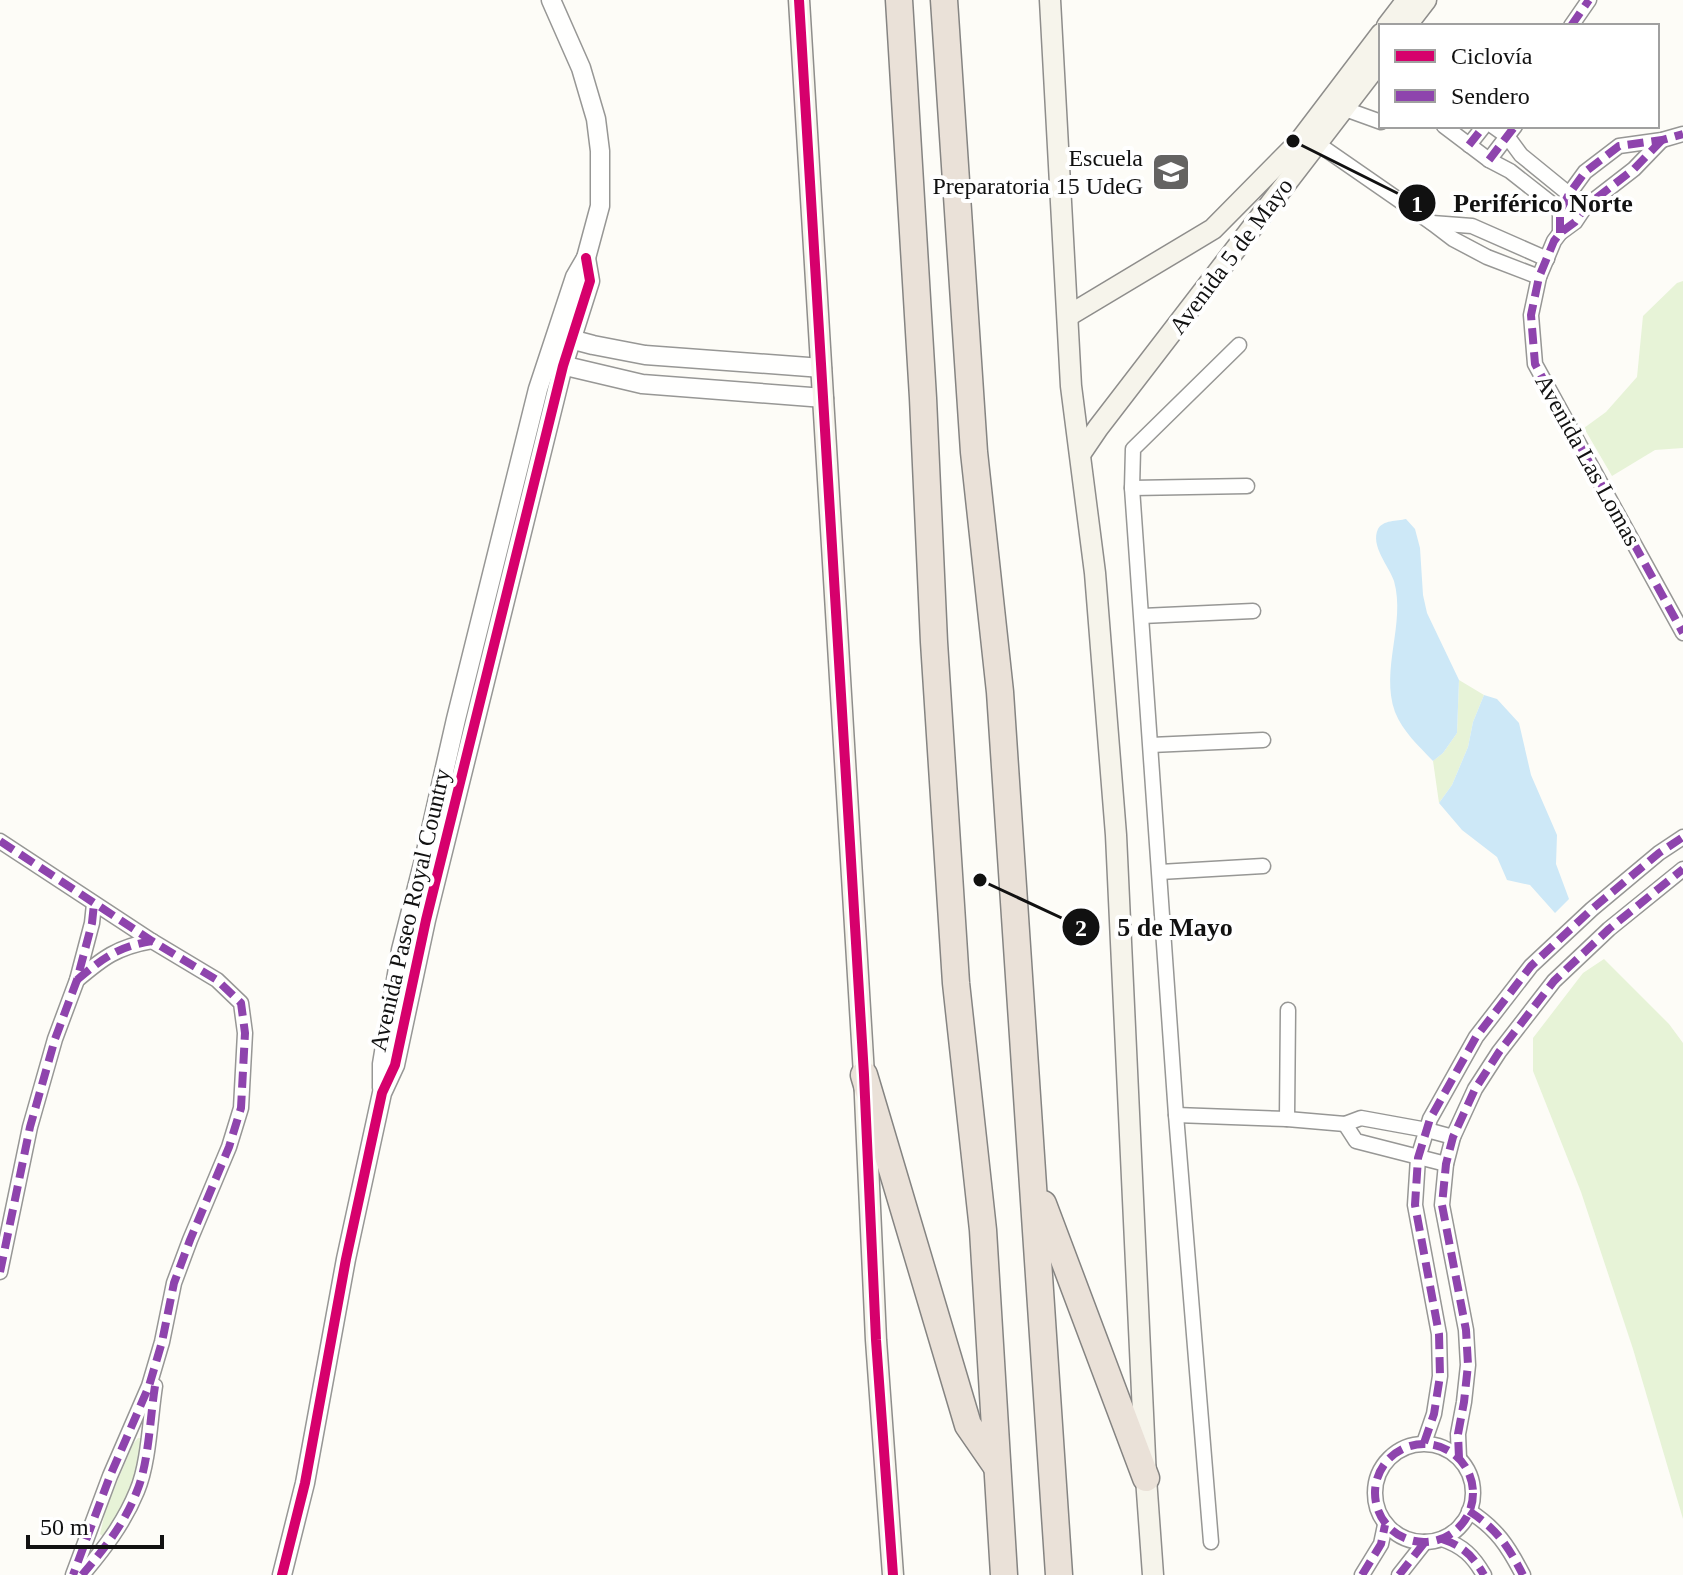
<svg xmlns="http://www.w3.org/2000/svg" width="1683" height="1575" viewBox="0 0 1683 1575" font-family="Georgia,serif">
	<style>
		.green { fill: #e7f3d7 }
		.water { fill: #cde8f7 }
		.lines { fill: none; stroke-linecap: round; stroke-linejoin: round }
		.minor-casing { stroke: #979795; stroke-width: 17 }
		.tertiary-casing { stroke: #979795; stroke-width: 21 }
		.secondary-casing { stroke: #8e8d8b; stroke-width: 23 }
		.motorway-casing { stroke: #858482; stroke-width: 29 }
		.minor { stroke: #fffffe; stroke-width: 14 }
		.tertiary { stroke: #fffffe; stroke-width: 18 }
		.secondary { stroke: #f6f4eb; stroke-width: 20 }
		.motorway { stroke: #eae1d8; stroke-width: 26 }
		.quiet { stroke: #8e44ad; stroke-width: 8; stroke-dasharray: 16 8; stroke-linecap: butt }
		.cycleway-casing { stroke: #fff; stroke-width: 15 }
		.cycleway { stroke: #d6006c; stroke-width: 10 }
		.labels { text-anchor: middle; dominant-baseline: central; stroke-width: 8; stroke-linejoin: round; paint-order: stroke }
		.poi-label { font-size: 24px; fill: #111; stroke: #fff; text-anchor: end }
		.street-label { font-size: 24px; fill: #111; stroke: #fff }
		.leader { fill: none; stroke: #111; stroke-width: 3 }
		.callout-dot { fill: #111; stroke: #fff; stroke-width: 3 }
		.mark-label { font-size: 24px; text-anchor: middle; font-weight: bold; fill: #fff }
		.callout-label { font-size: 26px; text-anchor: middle; font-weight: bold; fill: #111; stroke: #fff; stroke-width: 8; stroke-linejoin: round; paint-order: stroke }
	</style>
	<rect width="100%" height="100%" fill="#fdfcf7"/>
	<g class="green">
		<polygon points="1683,281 1683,448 1655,450 1612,476 1584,428 1606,412 1637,377 1643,316 1677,283"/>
		<polygon points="1459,680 1484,695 1473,722 1468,747 1452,785 1439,803 1433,761 1443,753 1457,733"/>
		<polygon points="1604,959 1669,1024 1683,1043 1683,1519 1633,1349 1581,1192 1533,1071 1533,1038 1583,973"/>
		<path d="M138 1438H141C141 1473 124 1510 104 1537L100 1534 106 1508 133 1444Z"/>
	</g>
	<g class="water">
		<path d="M1406 519 1415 529 1420 548 1423 595 1427 613 1459 680 1457 733 1443 753 1433 761C1419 746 1403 732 1395 712 1380 669 1406 624 1394 581 1389 566 1370 546 1378 529 1383 520 1397 521 1406 519Z"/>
		<polygon points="1484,695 1497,699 1519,723 1531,775 1557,835 1556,864 1569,899 1555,913 1530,885 1507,880 1497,857 1462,830 1439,803 1452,785 1468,747 1473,722"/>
	</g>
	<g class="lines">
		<g class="minor-casing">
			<g id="minor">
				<polyline points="1571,26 1589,0"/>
				<polyline points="1345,109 1381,122"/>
				<polyline points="1444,126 1489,160 1510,171 1566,215"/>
				<polyline points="1493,126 1507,136 1521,155 1575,199"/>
				<polyline points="1662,140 1634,169 1585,207 1575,222 1560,233 1554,241 1539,277 1531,315 1535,364 1683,633"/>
				<polyline points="1318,144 1432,223 1453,239 1487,257 1539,277"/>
				<polyline points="1469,145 1484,126"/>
				<polyline points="1489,160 1515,126"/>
				<polyline points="1432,223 1472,226 1547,259"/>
				<polyline points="1560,233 1560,211 1569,194 1585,172 1619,146 1662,140 1683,134"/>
				<polyline points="1132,488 1247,486"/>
				<polyline points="1142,616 1253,611"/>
				<polyline points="1151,745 1263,740"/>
				<polyline points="0,841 152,941 217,980 241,1003 245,1033 241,1108 229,1147 190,1240 174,1283 162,1342 149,1386 110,1476 73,1575"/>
				<polyline points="1160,872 1263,866"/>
				<path d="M77 980C103 958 117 947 152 941"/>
				<polyline points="1176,1115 1287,1119 1345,1124 1361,1118 1427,1130 1453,1137"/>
				<polyline points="1287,1119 1288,1010"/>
				<polyline points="1345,1124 1356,1141 1446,1164"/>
				<polyline points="0,1272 30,1127 55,1039 77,980 92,923 94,904"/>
				<polyline points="1424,1443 1434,1414 1440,1376 1439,1334 1415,1205 1418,1158 1430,1119 1476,1037 1531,966 1592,909 1659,853 1683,837"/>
				<circle cx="1424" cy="1493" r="49"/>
				<polyline points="1459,1458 1458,1434 1464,1402 1468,1365 1466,1330 1442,1205 1446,1164 1453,1137 1475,1089 1499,1052 1554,981 1609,929 1683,869"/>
				<path d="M1469 1511C1497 1529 1508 1546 1523 1575"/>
				<path d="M1442 1539C1463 1546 1473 1556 1484 1575"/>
				<polyline points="1211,1542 1176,1115 1132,488 1133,449 1239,345"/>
				<path d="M82 1575C104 1549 124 1523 137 1491 149 1463 150 1418 155 1386"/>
				<polyline points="1362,1575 1381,1544 1385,1525"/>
				<polyline points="1399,1575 1425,1542"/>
			</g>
		</g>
		<g class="tertiary-casing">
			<g id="tertiary">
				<polyline points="559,336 593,345 645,355 822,368"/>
				<polyline points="553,363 642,384 824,398"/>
				<polyline points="382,1088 382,1064 401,950 424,860 456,719 538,389 575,277 586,258 600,206 600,151 596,119 581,68 551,0"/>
				<polyline points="282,1575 305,1483 346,1259 382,1093 395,1065 426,920 563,366 590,281 586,258"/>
			</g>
		</g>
		<g class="secondary-casing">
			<g id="secondary">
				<polyline points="799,0 864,1075 876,1340 893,1575"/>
				<polyline points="1050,0 1071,386 1095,573 1116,835 1146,1478 1153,1575"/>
				<polyline points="1387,26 1407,0"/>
				<polyline points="1406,26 1426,0"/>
				<polyline points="1068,316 1213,229 1299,142 1381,34"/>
				<polyline points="1081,453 1098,428 1381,60"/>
			</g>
		</g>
		<g class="motorway-casing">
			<g id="motorway">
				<polyline points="899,0 923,398 934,642 956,983 983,1230 1004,1575"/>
				<polyline points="944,0 974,452 1000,692 1059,1575"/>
				<polyline points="864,1075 968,1425 997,1467"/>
				<polyline points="1043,1204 1146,1478"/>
			</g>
		</g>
		<use href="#minor" class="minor"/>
		<use href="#tertiary" class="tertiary"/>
		<use href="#secondary" class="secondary"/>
		<use href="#motorway" class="motorway"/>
		<g class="quiet">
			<polyline points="1571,26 1589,0"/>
			<polyline points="1662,140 1634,169 1585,207 1575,222 1560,233 1554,241 1539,277 1531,315 1535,364 1683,633"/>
			<polyline points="1469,145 1484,126"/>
			<polyline points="1489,160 1515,126"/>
			<polyline points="1560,233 1560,211 1569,194 1585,172 1619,146 1662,140 1683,134"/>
			<polyline points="0,841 152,941 217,980 241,1003 245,1033 241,1108 229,1147 190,1240 174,1283 162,1342 149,1386 110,1476 73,1575"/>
			<path d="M77 980C103 958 117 947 152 941"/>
			<polyline points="0,1272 30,1127 55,1039 77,980 92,923 94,904"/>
			<polyline points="1424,1443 1434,1414 1440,1376 1439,1334 1415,1205 1418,1158 1430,1119 1476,1037 1531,966 1592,909 1659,853 1683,837"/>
			<circle cx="1424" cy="1493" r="49"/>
			<polyline points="1459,1458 1458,1434 1464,1402 1468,1365 1466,1330 1442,1205 1446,1164 1453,1137 1475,1089 1499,1052 1554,981 1609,929 1683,869"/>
			<path d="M1469 1511C1497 1529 1508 1546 1523 1575"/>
			<path d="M1442 1539C1463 1546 1473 1556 1484 1575"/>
			<path d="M82 1575C104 1549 125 1523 137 1491 149 1462 150 1417 155 1386"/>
			<polyline points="1362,1575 1381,1544 1385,1525"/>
			<polyline points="1399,1575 1425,1542"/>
		</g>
		<g class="cycleway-casing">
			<g id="cycleway">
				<polyline points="799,0 864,1075 876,1340 893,1575"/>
				<polyline points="282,1575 305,1483 346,1259 382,1093 395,1065 426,920 563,366 590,281 586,258"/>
			</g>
		</g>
		<use href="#cycleway" class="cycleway"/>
	</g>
	<defs>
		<g id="university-square" transform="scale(2)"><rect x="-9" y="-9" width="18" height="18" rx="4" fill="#646362" stroke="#fff"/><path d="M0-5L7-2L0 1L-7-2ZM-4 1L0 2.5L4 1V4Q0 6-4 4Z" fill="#fff"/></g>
	</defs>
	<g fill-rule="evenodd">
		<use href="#university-square" x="1171" y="172"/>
	</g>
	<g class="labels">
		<g class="poi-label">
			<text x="1143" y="158">Escuela<tspan x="1143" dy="28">Preparatoria 15 UdeG</tspan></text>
		</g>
		<g class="street-label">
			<text transform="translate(1231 256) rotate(-53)">Avenida 5 de Mayo</text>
			<text transform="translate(1588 460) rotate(61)">Avenida Las Lomas</text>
			<text transform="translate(410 910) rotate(-77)">Avenida Paseo Royal Country</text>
		</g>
	</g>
	<path class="leader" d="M1293 141L1417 203M980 880L1081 927"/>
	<g class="callout-dot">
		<circle cx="1293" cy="141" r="8"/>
		<circle cx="980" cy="880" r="8"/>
		<circle cx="1417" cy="203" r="20"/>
		<circle cx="1081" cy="927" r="20"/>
	</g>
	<g class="mark-label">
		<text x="1417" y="212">1</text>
		<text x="1081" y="936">2</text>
	</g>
	<g class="callout-label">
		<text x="1543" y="212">Periférico Norte</text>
		<text x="1175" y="936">5 de Mayo</text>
	</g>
	<rect x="1379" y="24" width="280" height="104" fill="#ffffff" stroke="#a0a0a0" stroke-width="2"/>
	<rect x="1395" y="50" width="40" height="12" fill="#d6006c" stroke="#a0a0a0" stroke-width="2"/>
	<text x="1451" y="64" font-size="24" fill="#111111">Ciclovía</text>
	<rect x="1395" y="90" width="40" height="12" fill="#8e44ad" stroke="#a0a0a0" stroke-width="2"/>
	<text x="1451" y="104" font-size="24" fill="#111111">Sendero</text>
	<path d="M28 1535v12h134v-12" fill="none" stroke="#111111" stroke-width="4"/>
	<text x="40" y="1535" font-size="24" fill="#111111" stroke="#ffffff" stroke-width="6" paint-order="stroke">50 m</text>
</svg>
